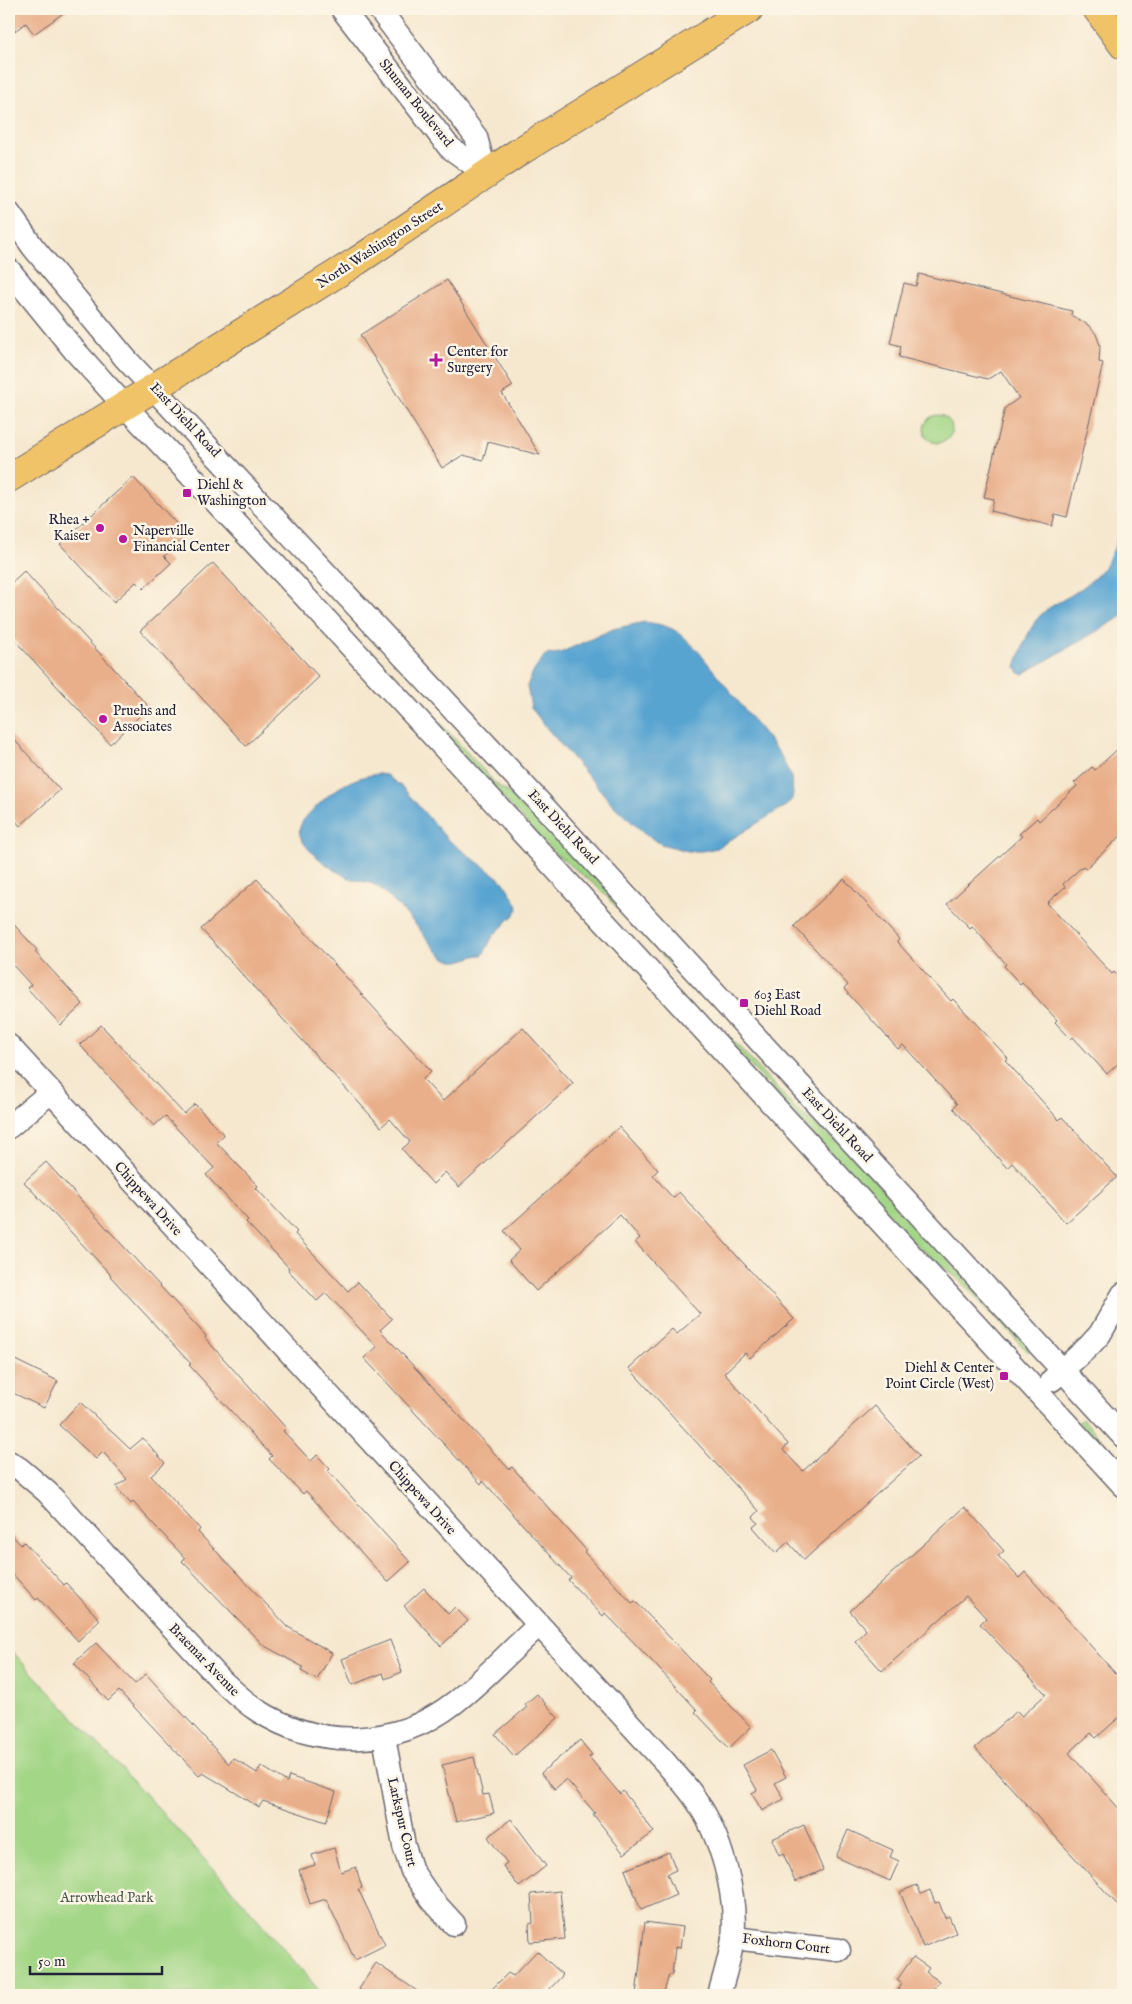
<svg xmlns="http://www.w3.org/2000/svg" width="1132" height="2004" viewBox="0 0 1132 2004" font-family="'IM FELL English',serif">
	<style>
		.green { fill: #a3d686; stroke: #627c60 }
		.water { fill: #59a4d1; stroke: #3e6386 }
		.building { fill: #e9af8a }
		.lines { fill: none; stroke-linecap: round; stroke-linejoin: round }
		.minor-casing { stroke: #6c676f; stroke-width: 25 }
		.major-casing { stroke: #6c676f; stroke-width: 30 }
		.highway-casing { stroke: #6c676f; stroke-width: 30 }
		.minor { stroke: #fff; stroke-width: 22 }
		.major { stroke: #f1c369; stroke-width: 28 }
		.highway { stroke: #f1c369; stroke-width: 28 }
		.poi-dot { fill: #b5179e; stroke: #fcf5e5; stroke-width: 2 }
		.labels { text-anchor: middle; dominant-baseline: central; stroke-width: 5; stroke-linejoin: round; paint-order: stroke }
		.street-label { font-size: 14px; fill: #22223b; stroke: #fcf5e5 }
		.poi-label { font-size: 14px; fill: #22223b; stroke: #fcf5e5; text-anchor: start }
		.park-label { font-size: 14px; fill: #495852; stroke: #fcf5e5 }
	</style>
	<rect width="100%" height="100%" fill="#fcf5e5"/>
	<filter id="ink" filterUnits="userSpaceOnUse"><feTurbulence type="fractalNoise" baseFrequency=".02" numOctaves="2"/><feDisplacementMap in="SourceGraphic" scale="10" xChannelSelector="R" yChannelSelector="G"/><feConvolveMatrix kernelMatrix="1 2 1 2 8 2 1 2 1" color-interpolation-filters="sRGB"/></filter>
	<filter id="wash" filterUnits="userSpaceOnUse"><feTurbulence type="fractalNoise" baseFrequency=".0096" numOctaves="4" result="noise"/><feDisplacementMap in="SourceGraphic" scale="20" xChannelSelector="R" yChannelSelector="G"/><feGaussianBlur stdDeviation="1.12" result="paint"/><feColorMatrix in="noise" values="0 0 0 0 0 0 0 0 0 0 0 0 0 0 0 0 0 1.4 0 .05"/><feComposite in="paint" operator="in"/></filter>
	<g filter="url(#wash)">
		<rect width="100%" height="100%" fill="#f6e8cf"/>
		<g class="green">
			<circle cx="938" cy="429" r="14"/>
			<polygon points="423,704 495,783 536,813 680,968 676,971 599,888 551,850 419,706"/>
			<polygon points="729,1036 798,1111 845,1148 1031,1349 1028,1352 961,1281 911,1241 725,1038"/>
			<polygon points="1082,1418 1123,1463 1123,1470 1078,1422"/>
			<path d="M9 1648C115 1762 223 1876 323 1995H9Z"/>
		</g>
		<g class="water">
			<path d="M1123 520V616L1023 674 1019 673 1016 667C1021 651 1027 632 1038 618 1046 608 1059 602 1070 596 1106 573 1112 560 1123 520Z"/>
			<path d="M645 622C673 626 679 631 698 651L780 754 791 777 793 794 792 799 787 805 717 848 702 851H688L661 844 645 834 614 806 544 725 531 707 527 686 532 674 545 655 560 653 613 629Z"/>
			<path d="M379 774 386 775 403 788 448 840 503 881 517 904 518 909 513 916 493 936 483 955C471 954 460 966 447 959 434 952 426 936 416 925 405 913 394 901 382 890 371 880 359 882 347 877 333 870 294 845 300 827 303 818 313 810 319 804 336 787 356 776 379 774Z"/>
		</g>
		<g id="blocks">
			<g class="building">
				<polygon points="9,9 69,9 34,34 26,23 9,35"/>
				<polygon points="919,274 1072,311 1071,315 1088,325 1096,334 1100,345 1099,362 1103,363 1067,517 1055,514 1052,526 991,511 994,499 984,497 1005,408 1019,398 1001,371 988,379 899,357 901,346 890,343 904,283 916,286"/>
				<polygon points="447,280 513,386 502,393 540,455 488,442 483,460 463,455 442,468 360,335"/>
				<polygon points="133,477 187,535 164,556 171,563 143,589 136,582 114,602 60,544"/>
				<polygon points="213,563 319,677 246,746 140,631"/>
				<polygon points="24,571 149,707 110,744 9,634 9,585"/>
				<polygon points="9,734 60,790 20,826 9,813"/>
				<polygon points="1123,744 1123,834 1085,869 1083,866 1063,884 1065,887 1047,903 1112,974 1114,972 1123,982 1123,1059 1107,1074 1073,1037 1071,1039 1055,1022 1057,1020 1022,982 1020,984 1004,966 1006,964 972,926 970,928 947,904 1022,836 1019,834 1037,818 1039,821 1077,786 1074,783 1092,767 1095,770"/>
				<polygon points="257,879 431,1071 423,1079 443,1101 523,1028 573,1083 459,1187 445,1172 433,1184 402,1149 410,1142 390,1119 381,1127 201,929"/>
				<polygon points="844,879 899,939 897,942 930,978 951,1001 953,999 1008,1058 1005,1060 1059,1120 1062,1117 1117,1177 1066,1223 1012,1163 1007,1168 953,1108 957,1104 903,1045 898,1049 844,989 848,985 794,926"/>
				<polygon points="9,919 37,950 35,952 83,1004 61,1025 27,988 31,985 9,961"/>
				<polygon points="101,1025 184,1114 195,1104 224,1135 216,1142 258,1186 256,1188 297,1232 295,1234 348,1291 358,1282 392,1319 380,1330 509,1469 512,1467 586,1550 584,1552 632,1603 635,1601 710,1680 708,1682 751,1727 729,1748 695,1712 697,1710 648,1657 605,1613 603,1616 568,1580 571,1578 483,1481 481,1484 364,1358 377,1347 326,1293 317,1301 288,1270 289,1268 246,1222 248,1220 206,1175 214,1168 165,1116 154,1126 80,1045"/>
				<polygon points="619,1127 658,1170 653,1175 673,1198 679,1192 794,1319 750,1358 745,1353 724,1373 788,1444 783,1450 803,1471 875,1406 919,1456 804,1560 788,1542 776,1553 753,1527 758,1523 753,1517 759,1511 629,1368 672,1329 677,1334 700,1314 635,1242 640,1238 620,1215 536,1291 509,1260 520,1250 504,1231"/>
				<polygon points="46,1162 206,1336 205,1338 286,1428 283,1431 311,1461 317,1455 330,1469 328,1471 410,1562 388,1582 306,1491 303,1494 269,1459 272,1456 189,1365 191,1364 110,1276 111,1275 24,1182"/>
				<polygon points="9,1357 58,1381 44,1408 9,1391"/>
				<polygon points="80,1402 130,1449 143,1438 165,1463 151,1476 200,1529 198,1532 288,1627 332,1653 317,1680 301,1671 303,1667 263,1645 182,1561 185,1558 133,1502 131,1504 116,1487 127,1479 103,1452 96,1459 59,1425"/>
				<polygon points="965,1507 1004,1551 998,1556 1019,1578 1025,1572 1123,1682 1123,1714 1096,1738 1091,1733 1069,1753 1123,1813 1123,1911 975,1748 1017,1711 1022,1716 1046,1694 980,1624 986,1618 966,1596 882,1671 855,1641 866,1630 850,1611"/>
				<polygon points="9,1532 21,1545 24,1542 64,1585 66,1583 100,1620 78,1641 38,1598 36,1600 9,1570"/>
				<polygon points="424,1588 448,1614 455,1607 468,1621 441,1646 404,1606"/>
				<polygon points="390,1640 402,1672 385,1679 383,1673 352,1685 342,1659"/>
				<polygon points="96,1643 135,1684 146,1674 229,1764 233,1758 257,1773 261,1766 287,1782 289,1776 336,1792 326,1822 263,1801 259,1807 203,1773 199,1776 119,1691 108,1701 74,1663"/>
				<polygon points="537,1694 558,1718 514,1756 495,1734 527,1707 525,1704"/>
				<polygon points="580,1740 592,1755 589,1757 620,1794 623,1791 654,1832 624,1854 593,1814 595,1813 566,1779 555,1789 541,1773"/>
				<polygon points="771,1750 786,1777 775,1783 784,1799 762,1811 752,1793 757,1790 743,1765"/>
				<polygon points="474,1757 483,1795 489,1794 494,1813 456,1822 442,1765"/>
				<polygon points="511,1819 546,1866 519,1887 503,1866 507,1863 488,1837"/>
				<polygon points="804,1825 823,1870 795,1882 783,1853 779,1855 772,1839"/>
				<polygon points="848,1830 893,1850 890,1857 899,1861 890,1881 836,1857"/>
				<polygon points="334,1848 341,1872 356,1867 362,1888 358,1889 385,1945 355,1960 326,1899 310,1904 299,1870 315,1865 312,1855"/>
				<polygon points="669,1852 676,1870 667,1874 676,1895 641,1910 625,1870"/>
				<polygon points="917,1885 921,1894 930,1890 935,1903 939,1902 945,1918 949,1916 956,1933 923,1947 900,1892"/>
				<polygon points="560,1891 565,1939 530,1942 529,1924 533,1923 531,1894"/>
				<polygon points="645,1922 683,1927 680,1948 675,1947 672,1975 669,1975 663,1995 636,1995"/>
				<polygon points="537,1951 563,1975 544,1995 486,1995 508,1973 513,1976"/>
				<polygon points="913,1957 929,1968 926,1972 939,1981 930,1995 895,1995 902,1984 897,1980"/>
				<polygon points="376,1963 423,1995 367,1995 359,1989"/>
			</g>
		</g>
	</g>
	<g filter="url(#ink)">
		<use href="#blocks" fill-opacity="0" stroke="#6c676f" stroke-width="1"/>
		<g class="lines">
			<g class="minor-casing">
				<g id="minor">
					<polyline points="342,9 449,147 486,174"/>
					<polyline points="379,9 476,137 486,174"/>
					<polyline points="9,213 33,247 125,358 545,808 1123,1436"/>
					<polyline points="9,270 75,351 124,405 284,574 1123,1485"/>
					<path d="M9 1046 664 1761C674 1773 685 1784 694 1797 720 1833 738 1895 733 1939 730 1958 724 1977 719 1995"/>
					<polyline points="9,1127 51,1092"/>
					<polyline points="1052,1380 1090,1345 1100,1334 1123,1294"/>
					<path d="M9 1462 20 1469 47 1492 222 1681C233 1691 244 1702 257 1710 319 1750 396 1748 454 1703 483 1681 511 1650 539 1625"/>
					<polyline points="384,1737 404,1846 412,1871 432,1900 454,1924"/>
					<polyline points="733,1938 839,1950"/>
				</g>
			</g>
			<g class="major-casing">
				<polyline id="major" points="9,478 357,261 522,150 749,9"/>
			</g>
			<g class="highway-casing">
				<polyline id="highway" points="1097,9 1123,45"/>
			</g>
			<use href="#minor" class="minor"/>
			<use href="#major" class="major"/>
			<use href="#highway" class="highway"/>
		</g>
	</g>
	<g class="poi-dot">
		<path d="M433.5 352.5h5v5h5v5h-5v5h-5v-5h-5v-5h5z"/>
		<rect x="182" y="488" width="10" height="10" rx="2.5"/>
		<circle cx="100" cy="528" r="5"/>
		<circle cx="123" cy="539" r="5"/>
		<circle cx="103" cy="719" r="5"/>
		<rect x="739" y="998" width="10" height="10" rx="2.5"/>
		<rect x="999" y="1371" width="10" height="10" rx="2.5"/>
	</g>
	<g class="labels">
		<g class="street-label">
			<text transform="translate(416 103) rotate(51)">Shuman Boulevard</text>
			<text transform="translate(380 245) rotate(-33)">North Washington Street</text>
			<text transform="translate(185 420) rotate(47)">East Diehl Road</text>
			<text transform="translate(563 827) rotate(47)">East Diehl Road</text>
			<text transform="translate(837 1125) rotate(47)">East Diehl Road</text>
			<text transform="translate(148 1199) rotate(48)">Chippewa Drive</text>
			<text transform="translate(422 1498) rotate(48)">Chippewa Drive</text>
			<text transform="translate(204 1660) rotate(46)">Braemar Avenue</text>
			<text transform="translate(402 1822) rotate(77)">Larkspur Court</text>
			<text transform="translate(786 1944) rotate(7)">Foxhorn Court</text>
		</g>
		<g class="poi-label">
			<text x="447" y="352">Center for<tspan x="447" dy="16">Surgery</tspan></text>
			<text x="197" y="485">Diehl &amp;<tspan x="197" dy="16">Washington</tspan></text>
			<text x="90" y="520" text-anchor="end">Rhea +<tspan x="90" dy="16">Kaiser</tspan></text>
			<text x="133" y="531">Naperville<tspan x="133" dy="16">Financial Center</tspan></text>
			<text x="113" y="711">Pruehs and<tspan x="113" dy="16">Associates</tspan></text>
			<text x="754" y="995">603 East<tspan x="754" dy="16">Diehl Road</tspan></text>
			<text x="994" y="1368" text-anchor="end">Diehl &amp; Center<tspan x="994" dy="16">Point Circle (West)</tspan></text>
		</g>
		<g class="park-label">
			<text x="107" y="1898">Arrowhead Park</text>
		</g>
	</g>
	<rect width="1132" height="2004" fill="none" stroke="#fcf5e5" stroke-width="30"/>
	<path d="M30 1966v8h132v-8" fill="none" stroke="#22223b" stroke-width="2.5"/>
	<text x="38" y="1966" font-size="15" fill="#22223b" stroke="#fcf5e5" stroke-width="4" paint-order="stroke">50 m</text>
</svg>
